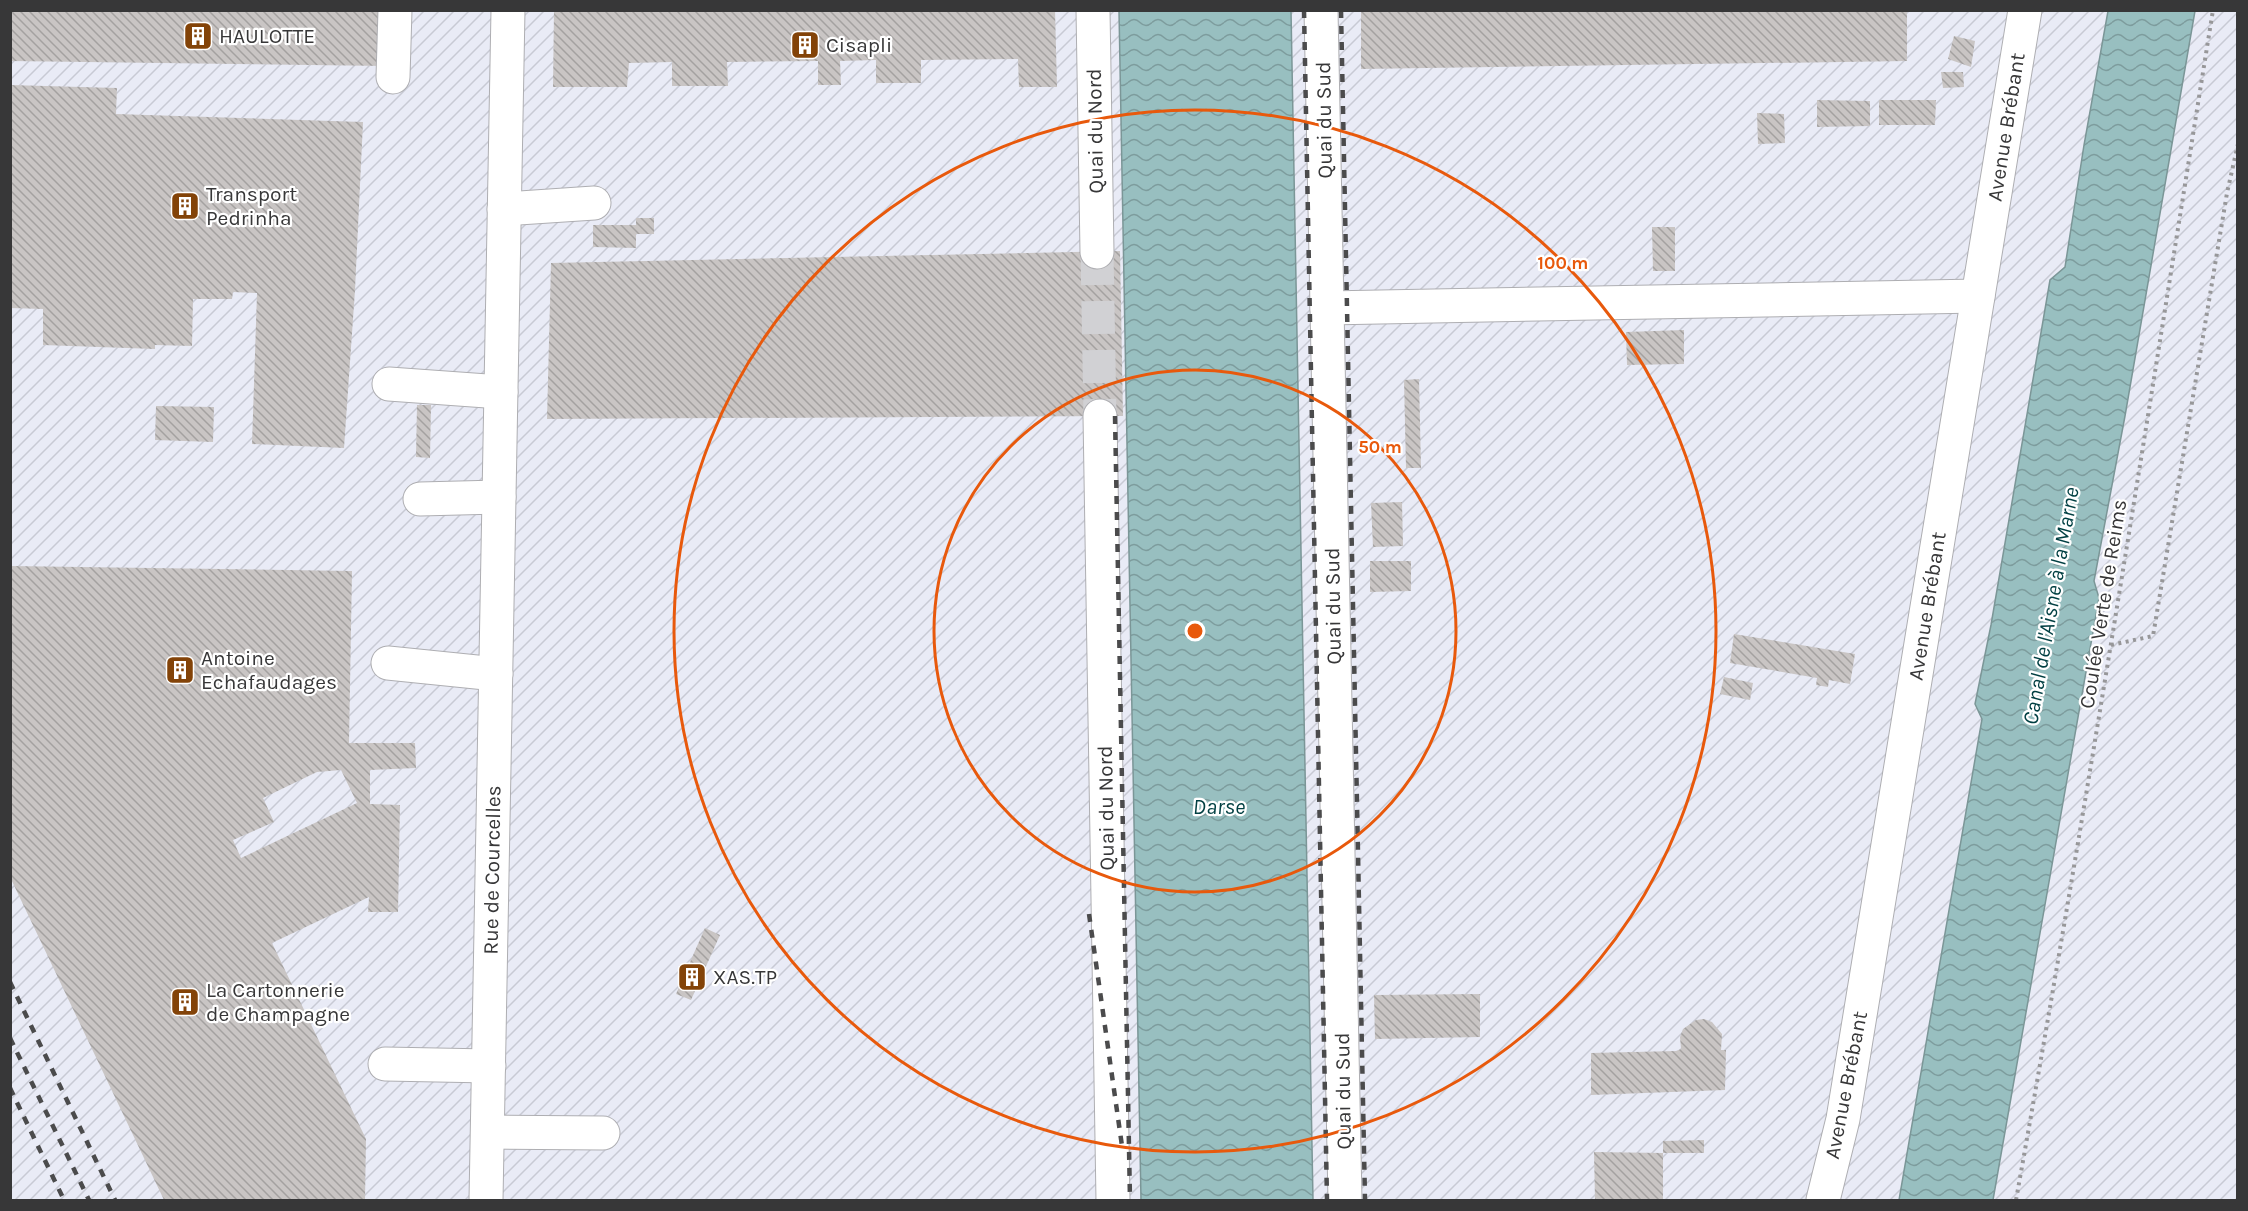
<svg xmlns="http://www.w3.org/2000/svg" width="2248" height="1211" viewBox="0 0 2248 1211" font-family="Karla,sans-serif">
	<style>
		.industrial { fill: url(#industrial-furrows) }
		.water { fill: url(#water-waves); stroke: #7b9697; stroke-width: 1.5 }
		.building { fill: url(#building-back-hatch); fill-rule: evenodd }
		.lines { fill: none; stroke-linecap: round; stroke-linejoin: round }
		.minor-tunnel { stroke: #d1d1d4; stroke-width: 33; stroke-dasharray: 33 16; stroke-linecap: butt }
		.minor-casing { stroke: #aeaeb2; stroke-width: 35 }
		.path { stroke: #979799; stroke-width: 4; stroke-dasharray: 3 4.5; stroke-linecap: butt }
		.minor { stroke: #fff; stroke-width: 33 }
		.rail { stroke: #4b4b4c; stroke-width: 4.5; stroke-dasharray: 8 8; stroke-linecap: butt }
		.ring { fill: none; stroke: #e8590c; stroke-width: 3 }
		.labels { text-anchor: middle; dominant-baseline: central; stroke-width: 4.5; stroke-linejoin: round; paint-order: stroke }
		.poi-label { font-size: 21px; fill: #373738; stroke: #fff; text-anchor: start }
		.street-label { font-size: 21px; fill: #373738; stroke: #fff }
		.water-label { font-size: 22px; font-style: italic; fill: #003f42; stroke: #fff }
		.centre { fill: #e8590c; stroke: #fff; stroke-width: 3 }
		.ring-label { font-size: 18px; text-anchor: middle; font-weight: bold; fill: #e8590c; stroke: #fff; stroke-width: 4.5; stroke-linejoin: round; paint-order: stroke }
	</style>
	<defs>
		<pattern id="industrial-furrows" width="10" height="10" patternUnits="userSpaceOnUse" patternTransform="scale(1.5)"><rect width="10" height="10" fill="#e9ebf6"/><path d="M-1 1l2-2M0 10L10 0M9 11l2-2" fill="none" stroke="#c8cad4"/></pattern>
		<pattern id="water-waves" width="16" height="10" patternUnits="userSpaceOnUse" patternTransform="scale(1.5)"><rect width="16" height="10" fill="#98bfc0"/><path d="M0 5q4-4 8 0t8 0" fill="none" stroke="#7d9c9d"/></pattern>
		<pattern id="building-back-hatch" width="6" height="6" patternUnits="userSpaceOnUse" patternTransform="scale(1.5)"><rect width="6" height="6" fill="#c9c5c4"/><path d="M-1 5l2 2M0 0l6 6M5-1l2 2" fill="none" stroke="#a4a1a0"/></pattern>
	</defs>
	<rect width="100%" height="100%" fill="#f7f8fb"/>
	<polygon class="industrial" points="10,11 2237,11 2237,1200 11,1200"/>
	<g class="water">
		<polygon points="1119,11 1291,11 1313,1200 1141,1200"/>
		<polygon points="2108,11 2195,11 2125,416 2094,581 2099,598 1993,1200 1899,1200 1982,719 1975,704 1991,625 2050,280 2065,267 2084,145"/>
	</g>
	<g class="building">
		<polygon points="10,10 387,10 386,66 10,61"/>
		<polygon points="554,10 1055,10 1057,87 1019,87 1018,59 921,60 921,83 876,83 876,60 840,61 841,85 818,85 818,61 727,62 728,86 672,86 672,62 629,63 627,87 553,87"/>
		<polygon points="1361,10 1907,10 1907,61 1361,69"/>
		<polygon points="1954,36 1975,41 1971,67 1948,59"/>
		<polygon points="1941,72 1963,72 1964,87 1943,88"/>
		<polygon points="10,85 117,88 116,114 363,122 355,290 344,448 252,444 257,293 233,292 232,299 193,299 192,346 155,345 155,349 43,345 43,309 10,308"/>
		<polygon points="1817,100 1870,101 1870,126 1817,127"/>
		<polygon points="1879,100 1936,100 1935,125 1879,125"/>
		<polygon points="1757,113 1784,114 1785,143 1758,144"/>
		<polygon points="636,218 654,218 654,234 636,234 636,248 593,247 593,225 636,225"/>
		<polygon points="1652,227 1675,227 1675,271 1653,271"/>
		<polygon points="1120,251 1123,416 547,419 551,263"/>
		<polygon points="1684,330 1684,364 1627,365 1626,332"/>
		<polygon points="1419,379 1421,468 1406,468 1404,380"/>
		<polygon points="417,405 431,405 430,458 416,457"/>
		<polygon points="156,406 214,407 213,442 155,440"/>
		<polygon points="1402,502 1403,546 1373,547 1371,503"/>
		<polygon points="1370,561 1411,561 1411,591 1370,592"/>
		<path d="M11 566 352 571 349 743H415L416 768 370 770V804L400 805 398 912H368L369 897 272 943 366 1139 365 1200H164L10 877ZM341 770 357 803 241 858 233 840 274 822 263 798 317 772Z"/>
		<polygon points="1734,634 1855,654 1850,684 1829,680 1828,687 1816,685 1817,678 1730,663"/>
		<polygon points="1724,677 1753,683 1750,700 1720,694"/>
		<polygon points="705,928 720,935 691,1000 676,994"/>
		<polygon points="1480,994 1480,1037 1375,1039 1374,995"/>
		<polygon points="1696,1020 1704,1019 1712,1022 1722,1034 1721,1050 1726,1050 1725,1090 1591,1095 1591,1053 1676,1051 1681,1049 1680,1037 1683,1029"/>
		<polygon points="1704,1140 1704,1153 1663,1153 1663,1200 1595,1200 1594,1152 1663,1153 1663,1141"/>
	</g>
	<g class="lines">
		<polyline class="minor-tunnel" points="1097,252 1100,416"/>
		<g class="minor-casing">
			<g id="minor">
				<polyline points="1093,10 1097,252"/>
				<polyline points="1321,10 1345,1200"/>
				<polyline points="393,77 395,10"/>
				<polyline points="504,209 594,203"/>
				<polyline points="1327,308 1978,296"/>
				<polyline points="389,384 501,392"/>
				<polyline points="1100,416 1113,1200"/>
				<polyline points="420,499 499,497"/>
				<polyline points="388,663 496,674"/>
				<polyline points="385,1064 489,1066"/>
				<polyline points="488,1132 603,1133"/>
				<polyline points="486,1200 508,10"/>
				<polyline points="1823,1200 1843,1119 2025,10"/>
			</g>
		</g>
		<g class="path">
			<polyline points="2111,645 2153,636 2227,193 2238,144"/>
			<path d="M2016 1200C2087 805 2149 408 2213 10"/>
		</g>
		<use href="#minor" class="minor"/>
		<g class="rail">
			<polyline points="1304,10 1327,1200"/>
			<polyline points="1341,10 1365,1200"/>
			<polyline points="1115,416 1130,1200"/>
			<polyline points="1089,914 1122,1146"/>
			<polyline points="10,982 115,1200"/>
			<polyline points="10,1038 89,1200"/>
			<polyline points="10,1088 64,1200"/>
		</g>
	</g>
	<g class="ring">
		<circle cx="1195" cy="631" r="261"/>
		<circle cx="1195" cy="631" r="521"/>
	</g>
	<defs>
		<g id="building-square" transform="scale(1.5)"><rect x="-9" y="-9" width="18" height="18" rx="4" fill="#834308" stroke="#fff"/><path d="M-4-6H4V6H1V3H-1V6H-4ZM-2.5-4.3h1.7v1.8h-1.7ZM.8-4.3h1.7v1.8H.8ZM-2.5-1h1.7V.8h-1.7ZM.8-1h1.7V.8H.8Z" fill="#fff"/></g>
	</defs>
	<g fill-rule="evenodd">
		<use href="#building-square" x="198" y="36"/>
		<use href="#building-square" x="805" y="45"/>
		<use href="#building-square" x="185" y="206"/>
		<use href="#building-square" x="180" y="670"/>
		<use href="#building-square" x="692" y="977"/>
		<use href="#building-square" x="185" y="1002"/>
	</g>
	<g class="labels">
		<g class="poi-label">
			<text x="219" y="36">HAULOTTE</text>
			<text x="826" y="45">Cisapli</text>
			<text x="206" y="194">Transport<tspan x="206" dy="24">Pedrinha</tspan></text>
			<text x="201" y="658">Antoine<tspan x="201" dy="24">Echafaudages</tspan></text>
			<text x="713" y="977">XAS.TP</text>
			<text x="206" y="990">La Cartonnerie<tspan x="206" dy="24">de Champagne</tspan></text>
		</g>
		<g class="street-label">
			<text transform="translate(1324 120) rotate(-91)">Quai du Sud</text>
			<text transform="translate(2006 127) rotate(-81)">Avenue Brébant</text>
			<text transform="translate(1095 131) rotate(-91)">Quai du Nord</text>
			<text transform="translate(2103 604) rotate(-81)">Coulée Verte de Reims</text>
			<text transform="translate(1333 606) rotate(-91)">Quai du Sud</text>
			<text transform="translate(1927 606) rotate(-81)">Avenue Brébant</text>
			<text transform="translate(1106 808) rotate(-91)">Quai du Nord</text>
			<text transform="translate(492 870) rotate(-89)">Rue de Courcelles</text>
			<text transform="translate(1846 1085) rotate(-79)">Avenue Brébant</text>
			<text transform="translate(1343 1091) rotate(-91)">Quai du Sud</text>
		</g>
		<g class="water-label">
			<text transform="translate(2051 606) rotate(-80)">Canal de l'Aisne à la Marne</text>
			<text x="1219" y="807">Darse</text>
		</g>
	</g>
	<circle cx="1195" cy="631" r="9" class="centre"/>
	<g class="ring-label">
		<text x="1563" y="269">100 m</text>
		<text x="1380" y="453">50 m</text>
	</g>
	<rect width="2248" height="1211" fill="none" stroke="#373738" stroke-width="24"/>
</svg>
